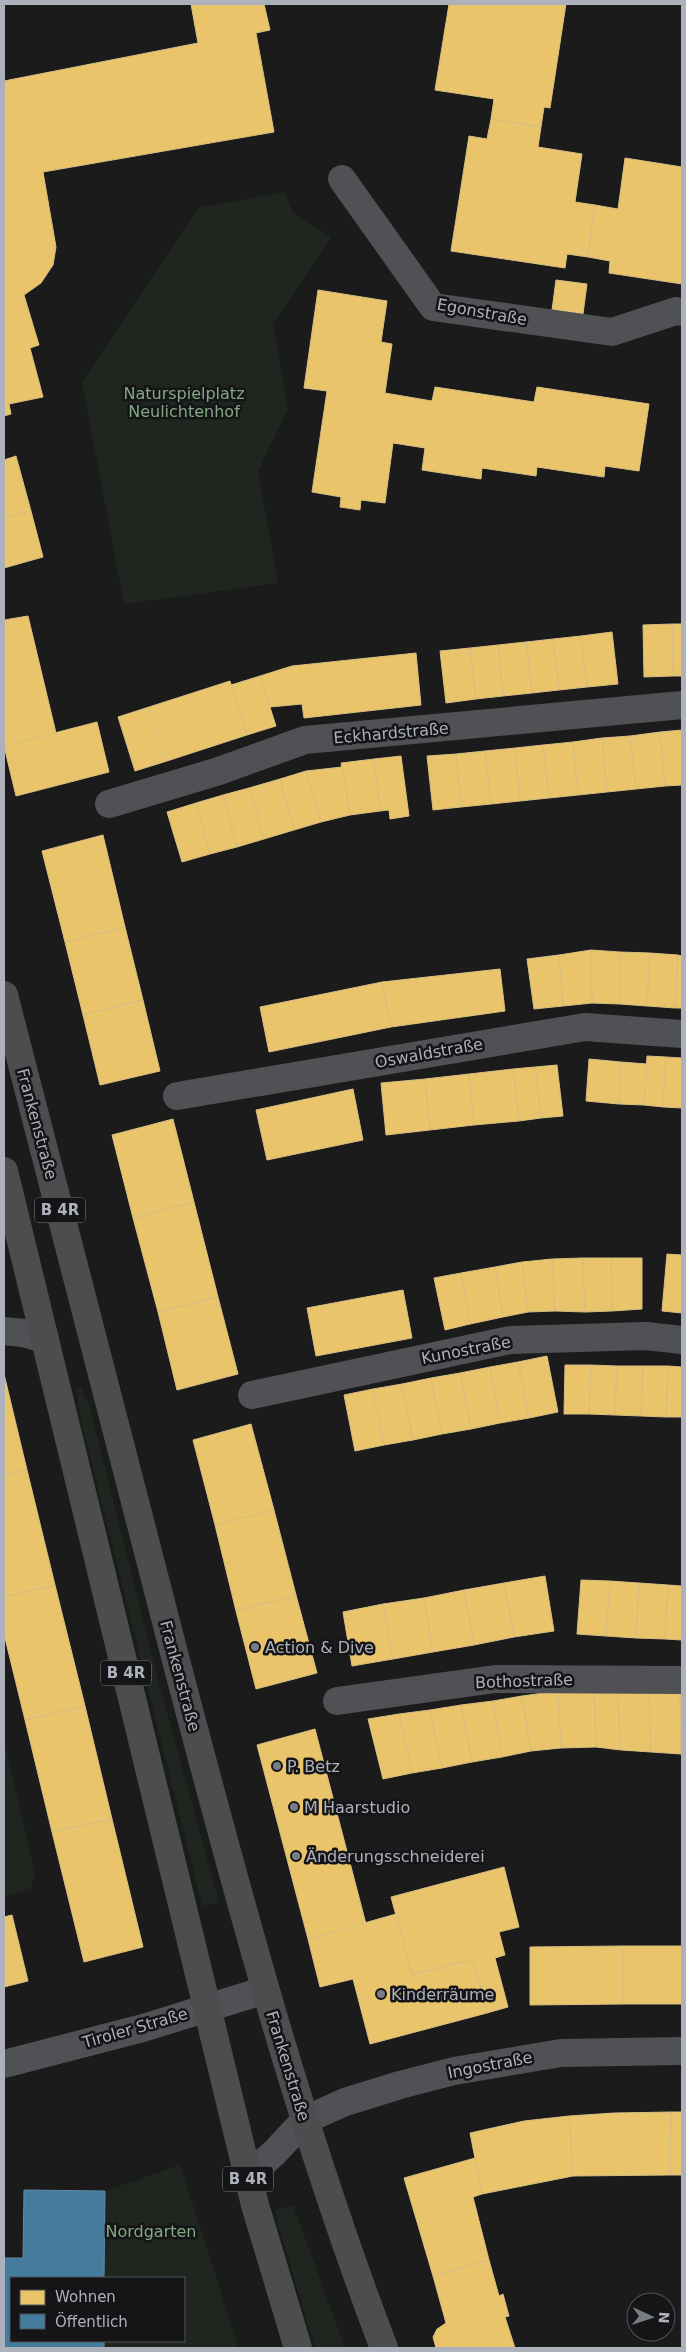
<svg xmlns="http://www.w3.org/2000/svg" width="686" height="2352" viewBox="0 0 686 2352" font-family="'DejaVu Sans',sans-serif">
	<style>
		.green { fill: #1e261f }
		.homes { fill: #e9c46a; stroke: #d7be83 }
		.public { fill: #457b9d; stroke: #648ba6 }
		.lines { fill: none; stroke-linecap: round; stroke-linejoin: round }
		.minor { stroke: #4f5154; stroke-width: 28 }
		.major { stroke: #4d4d50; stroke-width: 28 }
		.poi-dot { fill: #797c84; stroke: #151517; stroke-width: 2 }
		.labels { text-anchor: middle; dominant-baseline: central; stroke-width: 5; stroke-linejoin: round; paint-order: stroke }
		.shield { fill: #151517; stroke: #7f828a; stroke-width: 1 }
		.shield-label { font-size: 15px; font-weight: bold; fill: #acb1bc }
		.street-label { font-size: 16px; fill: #acb1bc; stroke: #151517 }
		.park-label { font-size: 16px; fill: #82a884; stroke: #151517 }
		.poi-label { font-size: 16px; fill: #acb1bc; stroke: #151517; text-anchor: start }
	</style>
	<rect width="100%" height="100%" fill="#1b1b1b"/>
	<g class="green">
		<polygon points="285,192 294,214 331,237 273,324 288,409 258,471 278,583 124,604 82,382 198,208"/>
		<polygon points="81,1388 89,1404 158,1680 219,1902 202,1906 80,1416 77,1390"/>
		<polygon points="4,1741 35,1873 31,1888 4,1897"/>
		<polygon points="180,2165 239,2348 104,2348 104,2341 184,2341 184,2278 104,2278 105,2191"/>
		<polygon points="293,2205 345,2348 315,2348 278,2224 276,2210"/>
	</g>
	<g class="homes">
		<polygon points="191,4 264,4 270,30 256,33 274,132 43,172 56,247 53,265 41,283 24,295 39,345 30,348 43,397 9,404 11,414 4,416 4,81 198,43"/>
		<polygon points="449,4 566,4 550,108 544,107 541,127 491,119 494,99 435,90"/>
		<polygon points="491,119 541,127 538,147 582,154 575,202 595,205 588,257 567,254 565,268 451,251 469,136 487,139"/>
		<polygon points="625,158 682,167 682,284 609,273 610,261 588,257 595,205 618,209"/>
		<polygon points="556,280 587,284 583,314 552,310"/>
		<polygon points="318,290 387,301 381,342 392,344 385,393 432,401 435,387 534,402 537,387 649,404 639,471 605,466 604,477 537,467 536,476 482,468 481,479 422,470 425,448 393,443 385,503 361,500 360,510 340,507 341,497 312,492 327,391 304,388"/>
		<polygon points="16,456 31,511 4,518 4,460"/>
		<polygon points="31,511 43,557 4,568 4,518"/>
		<polygon points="28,616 56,733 4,746 4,620"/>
		<polygon points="672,624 682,624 682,676 673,676"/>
		<polygon points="672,624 673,676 644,677 643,625"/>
		<polygon points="612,632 618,684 587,687 581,636"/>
		<polygon points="581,636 587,687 559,690 553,639"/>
		<polygon points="553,639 559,690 532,693 526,642"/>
		<polygon points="526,642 532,693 503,696 498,645"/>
		<polygon points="498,645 503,696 476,699 470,648"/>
		<polygon points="470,648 476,699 446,703 440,651"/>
		<polygon points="416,653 421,705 304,718 302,704 270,707 260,676 292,666"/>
		<polygon points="260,676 276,726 247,735 231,685"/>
		<polygon points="230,681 247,735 167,761 149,707"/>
		<polygon points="149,707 167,761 135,771 118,717"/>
		<polygon points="97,722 109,772 16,796 4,746"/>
		<polygon points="682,730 682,785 665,786 660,732"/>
		<polygon points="660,732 665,786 636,789 630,736"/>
		<polygon points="630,736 636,789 607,792 602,738"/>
		<polygon points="602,738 607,792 578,795 573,742"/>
		<polygon points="573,742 578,795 549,798 543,745"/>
		<polygon points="543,745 549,798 520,801 515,748"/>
		<polygon points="515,748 520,801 491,804 485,751"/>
		<polygon points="485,751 491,804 461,807 456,754"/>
		<polygon points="456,754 461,807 433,810 427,756"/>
		<polygon points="401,756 409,816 390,819 389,810 380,811 374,759"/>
		<polygon points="374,759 380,811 350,815 341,763"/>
		<polygon points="342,767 350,815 321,822 306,771"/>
		<polygon points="306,771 321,822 294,830 280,779"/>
		<polygon points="280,779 294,830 264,839 249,788"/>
		<polygon points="249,788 264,839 237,847 223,795"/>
		<polygon points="223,795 237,847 210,854 196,803"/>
		<polygon points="196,803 210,854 182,862 167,812"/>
		<polygon points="103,835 125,927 65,942 42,851"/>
		<polygon points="125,927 143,1000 83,1015 65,942"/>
		<polygon points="591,950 620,952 620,1004 592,1003"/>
		<polygon points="591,950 592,1003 563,1006 559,955"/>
		<polygon points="620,952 650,953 647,1006 620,1004"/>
		<polygon points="650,953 678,955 675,1008 647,1006"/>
		<polygon points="559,955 563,1006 534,1009 527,959"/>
		<polygon points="678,955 682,956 682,1008 675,1008"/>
		<polygon points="500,969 505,1011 391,1027 382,982"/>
		<polygon points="382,982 391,1027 269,1052 260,1007"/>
		<polygon points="143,1000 160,1071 100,1085 83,1015"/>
		<polygon points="647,1056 666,1057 663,1107 644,1105"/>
		<polygon points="666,1057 682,1058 682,1108 663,1107"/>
		<polygon points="589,1059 621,1062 619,1104 586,1101"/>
		<polygon points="621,1062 647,1064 644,1105 619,1104"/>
		<polygon points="557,1065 563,1116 541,1118 535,1067"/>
		<polygon points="535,1067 541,1118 519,1121 513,1069"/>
		<polygon points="513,1069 519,1121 474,1125 469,1074"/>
		<polygon points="469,1074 474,1125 430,1130 425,1079"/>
		<polygon points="425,1079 430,1130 386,1135 381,1083"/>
		<polygon points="353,1089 363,1140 267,1160 256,1110"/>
		<polygon points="173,1119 194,1202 133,1218 112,1135"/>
		<polygon points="194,1202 218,1297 158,1312 133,1218"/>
		<polygon points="667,1254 682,1255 682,1313 662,1311"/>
		<polygon points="583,1258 585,1312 555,1311 552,1259"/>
		<polygon points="583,1258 611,1258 612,1311 585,1312"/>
		<polygon points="611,1258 642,1258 642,1309 612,1311"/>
		<polygon points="552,1259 555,1311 528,1312 522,1262"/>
		<polygon points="522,1262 528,1312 503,1317 495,1267"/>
		<polygon points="495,1267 503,1317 470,1324 461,1273"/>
		<polygon points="461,1273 470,1324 445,1330 434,1278"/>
		<polygon points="403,1290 412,1338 316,1356 307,1308"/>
		<polygon points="218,1297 238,1374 177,1390 158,1312"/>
		<polygon points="547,1356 558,1412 529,1418 518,1362"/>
		<polygon points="518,1362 529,1418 500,1423 490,1367"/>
		<polygon points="565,1365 591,1365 589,1414 564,1414"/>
		<polygon points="591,1365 617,1366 615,1415 589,1414"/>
		<polygon points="617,1366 643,1366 641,1416 615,1415"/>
		<polygon points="643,1366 668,1366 666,1417 641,1416"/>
		<polygon points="668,1366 682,1367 682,1417 666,1417"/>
		<polygon points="490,1367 500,1423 471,1429 460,1373"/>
		<polygon points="460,1373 471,1429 442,1434 431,1378"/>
		<polygon points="4,1374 27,1470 4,1476"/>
		<polygon points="431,1378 442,1434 413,1440 402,1384"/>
		<polygon points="402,1384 413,1440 384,1445 373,1389"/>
		<polygon points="373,1389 384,1445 355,1451 344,1395"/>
		<polygon points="251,1424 274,1510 215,1525 193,1440"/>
		<polygon points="27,1470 55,1585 4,1597 4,1476"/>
		<polygon points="274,1510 296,1595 236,1611 215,1525"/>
		<polygon points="545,1576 554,1631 514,1637 504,1583"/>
		<polygon points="581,1580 610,1581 606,1636 577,1634"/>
		<polygon points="610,1581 639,1583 636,1638 606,1636"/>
		<polygon points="504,1583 514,1637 474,1645 464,1590"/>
		<polygon points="639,1583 668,1585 665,1639 636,1638"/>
		<polygon points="55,1585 85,1706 25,1720 4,1634 4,1597"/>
		<polygon points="668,1585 682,1586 682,1640 665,1639"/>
		<polygon points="464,1590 474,1645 433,1652 424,1598"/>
		<polygon points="296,1595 317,1673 256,1689 236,1611"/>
		<polygon points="424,1598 433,1652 393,1659 383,1604"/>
		<polygon points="383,1604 393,1659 352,1666 343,1612"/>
		<polygon points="594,1689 617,1690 621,1750 596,1747"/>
		<polygon points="594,1689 596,1747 561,1748 558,1691"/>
		<polygon points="617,1690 649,1692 651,1752 621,1750"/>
		<polygon points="558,1691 561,1748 531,1751 522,1696"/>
		<polygon points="649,1692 680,1694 681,1754 651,1752"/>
		<polygon points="680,1694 682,1695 682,1754 681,1754"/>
		<polygon points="522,1696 531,1751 502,1757 493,1701"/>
		<polygon points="493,1701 502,1757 472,1762 461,1705"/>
		<polygon points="461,1705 472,1762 442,1768 430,1710"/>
		<polygon points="85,1706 112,1819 52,1832 25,1720"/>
		<polygon points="430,1710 442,1768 412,1773 399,1714"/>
		<polygon points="399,1714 412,1773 383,1779 368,1719"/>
		<polygon points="315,1729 366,1924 308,1939 257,1745"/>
		<polygon points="112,1819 143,1947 84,1962 52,1832"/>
		<polygon points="504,1867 519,1927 499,1932 505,1955 495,1958 508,2007 487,2013 473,1959 412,1975 391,1897"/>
		<polygon points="396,1914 412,1975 473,1959 487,2013 370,2044 353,1979 320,1987 308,1939"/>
		<polygon points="12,1915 28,1981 4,1987 4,1917"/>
		<rect x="623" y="1946" width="59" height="58"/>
		<polygon points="623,1946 623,2004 530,2005 530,1947"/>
		<polygon points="671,2112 682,2112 682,2175 670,2175"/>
		<polygon points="671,2112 670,2175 573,2176 569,2116 614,2113"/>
		<polygon points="569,2116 573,2176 482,2194 470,2133 524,2121"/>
		<polygon points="475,2158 482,2194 473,2197 489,2260 433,2276 404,2178"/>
		<polygon points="489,2260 499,2296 503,2294 509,2316 505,2317 515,2348 436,2348 433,2337 437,2329 446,2323 433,2276"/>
	</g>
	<polygon class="public" points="24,2190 105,2191 104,2278 11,2278 11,2341 104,2341 104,2348 4,2348 4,2258 23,2258"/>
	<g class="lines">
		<g class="minor">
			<polyline points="342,179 433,307 612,332 676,311 682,312"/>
			<polyline points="109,804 219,771 305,740 682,705"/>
			<polyline points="177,1096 585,1027 682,1034"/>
			<polyline points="4,1331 23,1333 45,1339"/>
			<polyline points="252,1395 510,1340 646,1336 682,1340"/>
			<polyline points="337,1701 495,1679 682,1680"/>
			<polyline points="4,2064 143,2028 265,1990"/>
			<polyline points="248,2176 274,2153 305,2120 345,2102 400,2085 454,2071 561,2053 682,2051"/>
		</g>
		<g class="major">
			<path d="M4 995C63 1221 120 1447 179 1672 239 1900 300 2128 384 2348"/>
			<polyline points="4,1171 255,2205 298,2348"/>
		</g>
	</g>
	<g class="poi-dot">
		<circle cx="255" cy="1647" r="5"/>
		<circle cx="277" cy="1766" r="5"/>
		<circle cx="294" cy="1807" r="5"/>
		<circle cx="296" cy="1856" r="5"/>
		<circle cx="381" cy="1994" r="5"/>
	</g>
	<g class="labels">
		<g class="shield">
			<rect x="35" y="1197.5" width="50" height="25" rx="4"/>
			<rect x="101" y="1660.5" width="50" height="25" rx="4"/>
			<rect x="223" y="2166.5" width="50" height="25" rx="4"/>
		</g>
		<g class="shield-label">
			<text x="60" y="1210">B 4R</text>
			<text x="126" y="1673">B 4R</text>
			<text x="248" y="2179">B 4R</text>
		</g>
		<g class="street-label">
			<text transform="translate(482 312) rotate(10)">Egonstraße</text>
			<text transform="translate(391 733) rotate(-5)">Eckhardstraße</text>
			<text transform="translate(429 1053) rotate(-10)">Oswaldstraße</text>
			<text transform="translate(37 1124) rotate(75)">Frankenstraße</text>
			<text transform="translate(466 1350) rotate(-11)">Kunostraße</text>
			<text transform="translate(180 1676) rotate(75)">Frankenstraße</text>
			<text transform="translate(524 1681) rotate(-2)">Bothostraße</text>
			<text transform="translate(135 2028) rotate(-16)">Tiroler Straße</text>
			<text transform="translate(490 2065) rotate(-11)">Ingostraße</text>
			<text transform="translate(288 2066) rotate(73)">Frankenstraße</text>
		</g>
		<g class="park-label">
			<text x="184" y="393">Naturspielplatz<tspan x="184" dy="18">Neulichtenhof</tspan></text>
			<text x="151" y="2231">Nordgarten</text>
		</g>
		<g class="poi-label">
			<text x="265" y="1647">Action &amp; Dive</text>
			<text x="287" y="1766">P. Betz</text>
			<text x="304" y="1807">M Haarstudio</text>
			<text x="306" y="1856">Änderungsschneiderei</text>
			<text x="391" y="1994">Kinderräume</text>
		</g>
	</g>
	<rect width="686" height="2352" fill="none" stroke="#acb1bc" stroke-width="10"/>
	<rect x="10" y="2277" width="175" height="65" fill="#151517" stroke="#515359"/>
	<rect x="20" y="2290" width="25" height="15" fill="#e9c46a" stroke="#515359"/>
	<text x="55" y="2302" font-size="15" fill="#acb1bc">Wohnen</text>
	<rect x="20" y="2314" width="25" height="15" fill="#457b9d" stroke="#515359"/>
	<text x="55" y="2327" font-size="15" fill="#acb1bc">Öffentlich</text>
	<g transform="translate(651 2317) rotate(93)"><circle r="24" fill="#151517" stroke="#515359"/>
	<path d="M0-4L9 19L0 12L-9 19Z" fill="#797c84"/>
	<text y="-8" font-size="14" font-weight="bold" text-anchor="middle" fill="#acb1bc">N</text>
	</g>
</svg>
